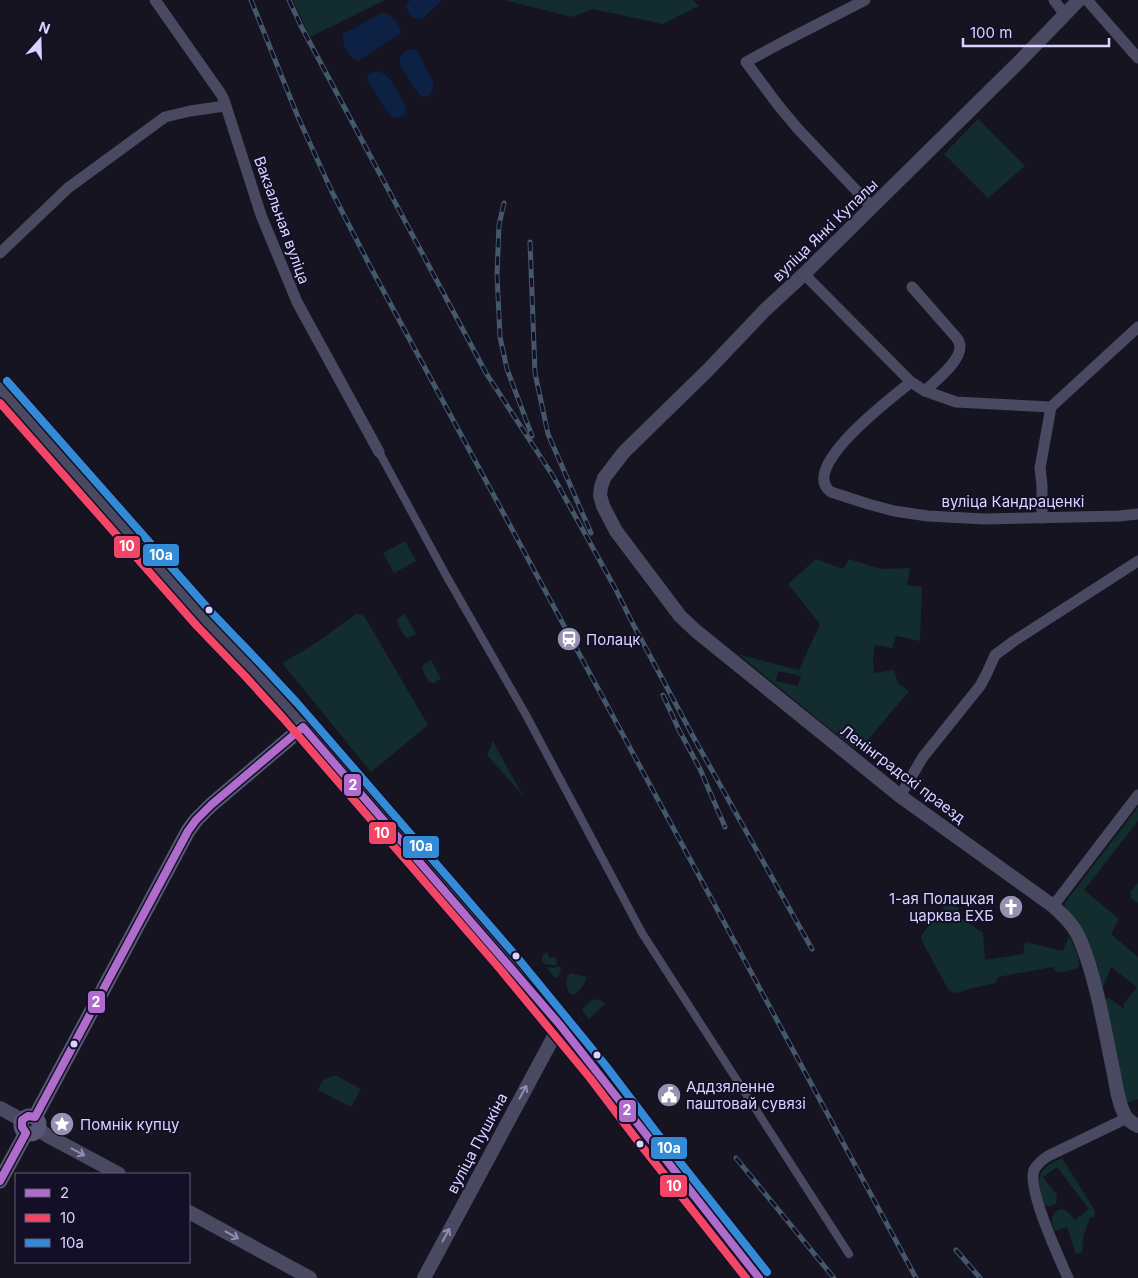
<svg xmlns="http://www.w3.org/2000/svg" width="1138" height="1278" viewBox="0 0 1138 1278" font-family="Inter,sans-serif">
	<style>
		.green { fill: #132c2d; fill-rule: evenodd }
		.water { fill: #0d2144 }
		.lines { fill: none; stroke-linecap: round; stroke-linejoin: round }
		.pedestrian { stroke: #4a4962; stroke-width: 8 }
		.minor { stroke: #4a4962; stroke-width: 11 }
		.tertiary { stroke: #4a4962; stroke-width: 14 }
		.secondary { stroke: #575674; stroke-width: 15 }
		.rail-casing { stroke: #43596b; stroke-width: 5 }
		.rail { stroke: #130f26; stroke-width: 3; stroke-dasharray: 9; stroke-linecap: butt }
		.bus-1-casing { stroke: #130f26; stroke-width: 11 }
		.bus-2-casing { stroke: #130f26; stroke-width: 11 }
		.bus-3-casing { stroke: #130f26; stroke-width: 11 }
		.bus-1 { stroke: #b06ccc; stroke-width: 8 }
		.bus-2 { stroke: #f34667; stroke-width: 8 }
		.bus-3 { stroke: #338bd7; stroke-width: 8 }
		.oneway { stroke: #928eb0 }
		.bus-dot { fill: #d9d4ff; stroke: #130f26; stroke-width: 2 }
		.labels { text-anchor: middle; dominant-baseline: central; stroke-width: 4; stroke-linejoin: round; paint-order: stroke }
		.street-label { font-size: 15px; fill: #d9d4ff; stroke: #130f26 }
		.poi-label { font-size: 15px; fill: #d9d4ff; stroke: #130f26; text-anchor: start }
		.line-badge { stroke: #130f26; stroke-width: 2 }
		.badge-label { font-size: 14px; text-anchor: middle; font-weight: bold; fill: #fff }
	</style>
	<rect width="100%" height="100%" fill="#161421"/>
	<g class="green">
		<polygon points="293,0 385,0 310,37"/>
		<polygon points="504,0 693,0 699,6 663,24 593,9 572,17"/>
		<polygon points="978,119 1025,166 988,198 944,154"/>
		<polygon points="405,541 416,561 394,573 383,553"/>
		<path d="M816 559 843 569 849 559 881 569 910 568 907 585 922 587 920 641 896 636 892 648 875 645 873 659 874 673 894 670 898 683 909 691 862 747 858 749 852 747 737 653 744 656 799 670 820 624 788 584ZM778 671 801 676 798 686 776 681Z"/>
		<polygon points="358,613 360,616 363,614 428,725 371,772 283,664 284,662 313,645"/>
		<polygon points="405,614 416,634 408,638 405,637 397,622 398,618"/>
		<polygon points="431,660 441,679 434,683 429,682 422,669 424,664"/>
		<polygon points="493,741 508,769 524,797 487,755"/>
		<polygon points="1138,807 1138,821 1084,890 1119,919 1111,934 1138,957 1138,1099 1130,1102 1125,1100 1103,999 1109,998 1123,1008 1125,1007 1123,1005 1137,987 1111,967 1101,993 1064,907 1065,903"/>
		<polygon points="1138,883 1138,903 1131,898 1130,892"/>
		<path d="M949 905 954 906 959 908 955 914 983 933 985 960 1023 954 1025 942 1063 951 1069 936C1073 945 1080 956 1079 966 1074 971 1063 972 1056 972L1053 967 998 977 996 983 968 989 958 993 952 992 948 989 922 941 921 936 923 933 944 907Z"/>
		<polygon points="547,952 549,957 557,958 557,961 556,965 554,966 550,964 546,965 542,961 542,956"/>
		<polygon points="557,966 561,967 561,969 558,977 555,978 547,968 548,967 555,968"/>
		<path d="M570 973 587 977 582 987 574 995 569 993C567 986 564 979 570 973Z"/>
		<path d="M596 999 602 1001 605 1004 589 1019 582 1011C585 1005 590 1001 596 999Z"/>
		<polygon points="335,1075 361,1089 351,1107 318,1090 322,1081"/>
		<path d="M1062 1158 1095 1211 1094 1217H1090L1084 1234 1082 1252 1076 1254 1067 1227 1055 1231C1054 1229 1053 1226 1052 1224 1050 1215 1058 1206 1066 1211 1070 1213 1072 1217 1075 1220L1089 1209 1057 1167 1043 1177 1057 1195 1056 1203C1051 1207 1048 1207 1043 1204 1037 1177 1035 1170 1062 1158Z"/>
	</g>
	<g class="water">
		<polygon points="411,0 442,0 423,18 416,19 411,16 406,8 408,2"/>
		<path d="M384 12C392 16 400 23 401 33L358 61C349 57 341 44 343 34Z"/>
		<polygon points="413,49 417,51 434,84 433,90 428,96 423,97 419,94 400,65 400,57 406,50"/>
		<path d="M377 71C379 72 382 72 384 74 391 78 406 103 406 112L400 117 394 118 389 114 367 80 369 74Z"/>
	</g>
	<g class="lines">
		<polyline class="pedestrian" points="379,452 447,577 526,715 642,933 849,1254"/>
		<g class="minor">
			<polyline points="155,0 221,94 224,100 261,215 297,302 379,452"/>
			<polyline points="865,0 783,42 746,62 778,105 798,129 872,207"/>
			<polyline points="1054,0 1065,15"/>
			<polyline points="1087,0 1138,58"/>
			<polyline points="0,253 68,188 165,117 190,111 225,106"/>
			<polyline points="804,274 911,382 925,391 956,402 1051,407 1138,327"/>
			<path d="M912 287 955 336C958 339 960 343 960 347 960 362 935 381 925 391"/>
			<path d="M911 382C894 396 797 468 831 492L868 504 894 511 928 516 985 519 1119 516 1138 514"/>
			<polyline points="0,388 204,619 252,669 303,727"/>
			<polyline points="1042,518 1042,485 1040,468 1051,407"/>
			<polyline points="900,796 923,757 980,686 986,675 995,655 1014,641 1138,561"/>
			<polyline points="1053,906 1138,795"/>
			<path d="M1068 1278C1059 1258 1027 1189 1034 1170 1037 1164 1042 1160 1048 1156L1127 1118"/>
		</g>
		<g class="tertiary">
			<path d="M1079 0 1017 64 804 274 765 310 708 370 624 452 604 478 601 487 600 495 603 506 616 531 680 616 696 631 900 796 1053 906C1065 917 1075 926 1081 942 1096 979 1104 1026 1112 1065 1116 1081 1117 1102 1126 1117 1129 1121 1134 1124 1138 1126"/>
			<polyline points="0,1108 22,1120"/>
			<polyline points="38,1129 48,1136 119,1174"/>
			<polyline points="189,1212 310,1278"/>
			<polyline points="424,1278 560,1025"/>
		</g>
		<g class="secondary">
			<circle cx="30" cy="1125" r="9"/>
			<polyline points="35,1117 188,831 196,820 211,805 303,727 560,1025 598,1072 648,1138 759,1278"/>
			<polyline points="0,1181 26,1133"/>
		</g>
		<g class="rail-casing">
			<g id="rail">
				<polyline points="251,0 298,117 332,192 370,266 916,1278"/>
				<polyline points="289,0 301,26 486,373 553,476 615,588 633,624 695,740 812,949"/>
				<polyline points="504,203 499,225 497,275 500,337 507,369 532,436"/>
				<polyline points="530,242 535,373 548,434 591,533"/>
				<polyline points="663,695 679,730 700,769 725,827"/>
				<polyline points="736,1158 834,1278"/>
				<polyline points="956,1250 980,1278"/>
			</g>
		</g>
		<use href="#rail" class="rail"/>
		<g class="bus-1-casing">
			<polyline id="bus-1" points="0,1181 26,1133 22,1127 22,1120 28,1116 35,1117 188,831 196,820 211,805 303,727 560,1025 759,1278"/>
		</g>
		<g class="bus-2-casing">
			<polyline id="bus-2" points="0,403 197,626 245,676 283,718 500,969 590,1078 640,1144 746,1278"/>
		</g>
		<g class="bus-3-casing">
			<polyline id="bus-3" points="7,381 211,612 259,662 298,704 516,956 606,1066 656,1132 767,1272"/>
		</g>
		<use href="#bus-1" class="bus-1"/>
		<use href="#bus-2" class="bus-2"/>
		<use href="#bus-3" class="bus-3"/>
	</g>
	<defs><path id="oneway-shaft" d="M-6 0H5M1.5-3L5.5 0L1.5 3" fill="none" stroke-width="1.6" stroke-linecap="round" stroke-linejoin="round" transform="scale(1.25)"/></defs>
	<g class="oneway">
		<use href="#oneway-shaft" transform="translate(523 1092) rotate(-62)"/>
		<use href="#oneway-shaft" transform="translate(78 1152) rotate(28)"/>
		<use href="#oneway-shaft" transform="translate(232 1235) rotate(29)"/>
		<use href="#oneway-shaft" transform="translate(446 1235) rotate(-62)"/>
	</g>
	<defs>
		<g id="station-disc" transform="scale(1.25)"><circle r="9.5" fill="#9591b1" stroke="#130f26"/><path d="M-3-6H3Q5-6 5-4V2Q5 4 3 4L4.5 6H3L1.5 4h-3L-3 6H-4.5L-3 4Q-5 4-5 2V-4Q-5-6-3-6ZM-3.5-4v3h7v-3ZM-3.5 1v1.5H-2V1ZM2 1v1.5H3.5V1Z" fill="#fff"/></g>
		<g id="church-disc" transform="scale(1.25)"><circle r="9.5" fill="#9591b1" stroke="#130f26"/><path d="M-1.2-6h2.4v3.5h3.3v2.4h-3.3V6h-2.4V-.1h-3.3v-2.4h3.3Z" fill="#fff"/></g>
		<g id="civic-disc" transform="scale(1.25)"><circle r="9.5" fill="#9591b1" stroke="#130f26"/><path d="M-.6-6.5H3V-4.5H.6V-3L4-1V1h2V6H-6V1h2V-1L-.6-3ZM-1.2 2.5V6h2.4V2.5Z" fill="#fff"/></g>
		<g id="sight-disc" transform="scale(1.25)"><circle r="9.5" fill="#9591b1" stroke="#130f26"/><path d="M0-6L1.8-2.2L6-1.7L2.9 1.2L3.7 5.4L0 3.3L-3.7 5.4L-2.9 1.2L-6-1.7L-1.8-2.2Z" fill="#fff"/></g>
	</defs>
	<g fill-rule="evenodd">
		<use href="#station-disc" x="569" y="639"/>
		<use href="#church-disc" x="1011" y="907"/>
		<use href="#civic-disc" x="669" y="1095"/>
		<use href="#sight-disc" x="62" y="1124"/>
	</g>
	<g class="bus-dot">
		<circle cx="209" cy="610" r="4.5"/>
		<circle cx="516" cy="956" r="4.5"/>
		<circle cx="74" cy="1044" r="4.5"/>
		<circle cx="597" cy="1055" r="4.5"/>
		<circle cx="640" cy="1144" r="4.5"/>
	</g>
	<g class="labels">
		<g class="street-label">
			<text transform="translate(282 220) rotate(70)">Вакзальная вуліца</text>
			<text transform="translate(825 230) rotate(-44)">вуліца Янкі Купалы</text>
			<text x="1013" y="501">вуліца Кандраценкі</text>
			<text transform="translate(903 774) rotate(37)">Ленінградскі праезд</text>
			<text transform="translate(477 1143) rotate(-62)">вуліца Пушкіна</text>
		</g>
		<g class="poi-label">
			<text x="586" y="639">Полацк</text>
			<text x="994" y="898" text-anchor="end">1-ая Полацкая<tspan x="994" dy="17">царква ЕХБ</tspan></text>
			<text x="686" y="1086">Аддзяленне<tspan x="686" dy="17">паштовай сувязі</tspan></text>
			<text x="80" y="1124">Помнік купцу</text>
		</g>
	</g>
	<g class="line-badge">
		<rect x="113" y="535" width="28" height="24" rx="5" fill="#f34667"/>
		<rect x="142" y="543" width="38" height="24" rx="5" fill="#338bd7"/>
		<rect x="343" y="773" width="19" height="24" rx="5" fill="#b06ccc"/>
		<rect x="368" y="821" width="29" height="24" rx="5" fill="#f34667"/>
		<rect x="402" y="835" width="38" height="24" rx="5" fill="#338bd7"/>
		<rect x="87" y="990" width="19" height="24" rx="5" fill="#b06ccc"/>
		<rect x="618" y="1099" width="19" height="24" rx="5" fill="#b06ccc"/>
		<rect x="650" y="1136" width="38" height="24" rx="5" fill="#338bd7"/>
		<rect x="659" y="1174" width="29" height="24" rx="5" fill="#f34667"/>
	</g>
	<g class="badge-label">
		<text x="127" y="551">10</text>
		<text x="161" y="560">10а</text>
		<text x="353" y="790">2</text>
		<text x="382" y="838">10</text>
		<text x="421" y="851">10а</text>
		<text x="96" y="1007">2</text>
		<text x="627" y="1115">2</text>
		<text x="669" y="1153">10а</text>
		<text x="674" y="1191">10</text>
	</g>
	<rect x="15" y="1173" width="175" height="90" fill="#130f26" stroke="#625e7d"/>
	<rect x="25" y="1189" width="25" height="8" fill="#b06ccc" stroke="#625e7d"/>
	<text x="60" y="1198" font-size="15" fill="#d9d4ff">2</text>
	<rect x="25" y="1214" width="25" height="8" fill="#f34667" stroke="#625e7d"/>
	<text x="60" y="1223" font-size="15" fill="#d9d4ff">10</text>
	<rect x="25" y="1239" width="25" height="8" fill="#338bd7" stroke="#625e7d"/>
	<text x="60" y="1248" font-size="15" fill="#d9d4ff">10а</text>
	<g transform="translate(40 40) rotate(20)" stroke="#130f26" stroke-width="4" paint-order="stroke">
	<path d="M0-4L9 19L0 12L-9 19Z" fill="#d9d4ff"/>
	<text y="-8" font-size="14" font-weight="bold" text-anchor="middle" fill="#d9d4ff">N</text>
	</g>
	<path d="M963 38v8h146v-8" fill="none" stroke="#d9d4ff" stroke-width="2.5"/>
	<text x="970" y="38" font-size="15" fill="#d9d4ff" stroke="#130f26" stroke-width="4" paint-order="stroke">100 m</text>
</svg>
